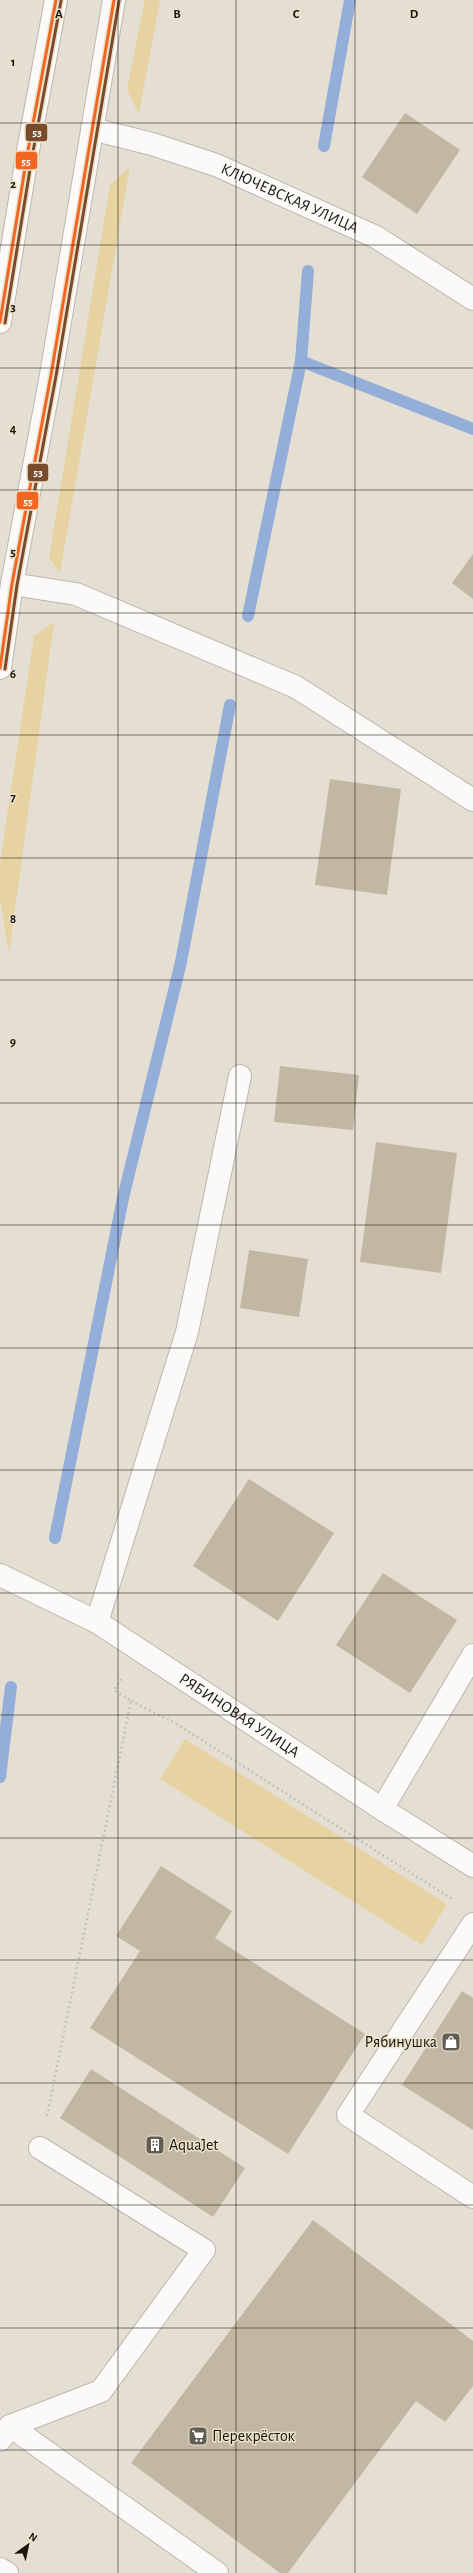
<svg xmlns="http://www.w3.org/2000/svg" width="473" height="2573" viewBox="0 0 473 2573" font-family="'Alegreya Sans',sans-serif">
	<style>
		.green { fill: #e7d2a2 }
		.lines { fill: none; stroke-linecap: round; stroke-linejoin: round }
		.stream { stroke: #94aeda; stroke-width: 12 }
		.building { fill: #c1b7a2 }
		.minor-casing { stroke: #bbb7ae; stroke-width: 24 }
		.major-casing { stroke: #bbb7ae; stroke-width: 24 }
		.path { stroke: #c4c2bf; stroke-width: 2.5; stroke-dasharray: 2 3; stroke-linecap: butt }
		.minor { stroke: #fbfaf8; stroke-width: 22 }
		.major { stroke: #fbfaf8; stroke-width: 22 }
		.bus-1-casing { stroke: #ece2cc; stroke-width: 6 }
		.bus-2-casing { stroke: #ece2cc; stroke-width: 6 }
		.bus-1 { stroke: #f26522; stroke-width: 3 }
		.bus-2 { stroke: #7a4b2a; stroke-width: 3 }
		.grid { fill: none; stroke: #1a170f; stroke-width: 1; stroke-opacity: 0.55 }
		.labels { text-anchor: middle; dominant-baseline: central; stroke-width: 3; stroke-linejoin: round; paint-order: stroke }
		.street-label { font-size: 16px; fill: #1a170f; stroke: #ece2cc }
		.poi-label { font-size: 16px; fill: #1a170f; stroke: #ece2cc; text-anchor: start }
		.grid-label { font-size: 13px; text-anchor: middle; font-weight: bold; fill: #1a170f; stroke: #ece2cc; stroke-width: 3; stroke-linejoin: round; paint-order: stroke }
		.line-badge { stroke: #ece2cc; stroke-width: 1.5 }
		.badge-label { font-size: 11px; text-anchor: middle; font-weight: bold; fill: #fff }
	</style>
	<rect width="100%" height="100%" fill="#e5dfd3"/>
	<g class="green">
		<polygon points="145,0 160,0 139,114 127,90"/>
		<polygon points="130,166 60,573 49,558 110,185"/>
		<polygon points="54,622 9,954 0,899 0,863 34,636"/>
		<polygon points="185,1739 447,1904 422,1945 160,1779"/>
	</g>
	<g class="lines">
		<g class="stream">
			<polyline points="324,146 350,0"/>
			<polyline points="301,361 473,429"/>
			<polyline points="248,616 301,361 308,271"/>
			<polyline points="55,1538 123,1198 181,962 230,705"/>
			<polyline points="0,1777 11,1687"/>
		</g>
	</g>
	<g class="building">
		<polygon points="405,113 460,150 417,214 362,177"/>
		<polygon points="473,554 473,599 452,583"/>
		<polygon points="330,779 401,789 387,895 315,885"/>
		<polygon points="280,1066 359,1075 353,1130 274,1122"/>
		<polygon points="376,1142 457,1153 441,1273 360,1262"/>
		<polygon points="249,1250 308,1259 299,1317 240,1308"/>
		<polygon points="249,1479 334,1533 278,1621 193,1566"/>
		<polygon points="383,1573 457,1620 410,1693 336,1645"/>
		<polygon points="161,1866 232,1911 215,1938 365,2034 288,2154 90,2028 140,1951 116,1936"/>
		<polygon points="462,1991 473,1998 473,2130 402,2085"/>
		<polygon points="91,2069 245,2168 213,2217 60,2118"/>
		<polygon points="313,2220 473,2341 473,2386 445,2422 416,2401 288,2573 280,2573 131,2463"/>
	</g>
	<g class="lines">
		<g class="minor-casing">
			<g id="minor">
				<path id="s1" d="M92 129 152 144 216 165 376 237 473 299"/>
				<polyline points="12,584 76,594 296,687 473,800"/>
				<path id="s2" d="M0 1575 97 1622 382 1809 473 1866"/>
				<polyline points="97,1622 187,1332 240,1076"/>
				<polyline points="382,1809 473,1655"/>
				<polyline points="473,1924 348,2115 473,2197"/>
				<polyline points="10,2426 217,2573"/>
				<polyline points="0,2440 10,2426 101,2391 204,2250 40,2148"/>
				<polyline points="0,2569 7,2573"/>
			</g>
		</g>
		<g class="major-casing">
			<g id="major">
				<polyline points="0,322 27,156 56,0"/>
				<polyline points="0,668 12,584 51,375 114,0"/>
			</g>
		</g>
		<g class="path">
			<polyline points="131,1701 175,1723 452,1899"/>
			<polyline points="47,2116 131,1701 114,1690 122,1678"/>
		</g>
		<use href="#minor" class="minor"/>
		<use href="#major" class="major"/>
		<g class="bus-1-casing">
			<g id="bus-1">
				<polyline points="0,322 27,156 56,0"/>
				<polyline points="0,668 12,584 51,375 114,0"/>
			</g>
		</g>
		<g class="bus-2-casing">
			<g id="bus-2">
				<polyline points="5,323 32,157 61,1"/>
				<polyline points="5,669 17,585 56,376 119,1"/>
			</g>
		</g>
		<use href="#bus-1" class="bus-1"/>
		<use href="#bus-2" class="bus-2"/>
	</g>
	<path class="grid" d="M118 0V2573M236 0V2573M355 0V2573M0 123H473M0 245H473M0 368H473M0 490H473M0 613H473M0 735H473M0 858H473M0 980H473M0 1103H473M0 1225H473M0 1348H473M0 1470H473M0 1593H473M0 1715H473M0 1838H473M0 1960H473M0 2083H473M0 2205H473M0 2328H473M0 2450H473"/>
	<defs>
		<g id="shop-square" transform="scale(1)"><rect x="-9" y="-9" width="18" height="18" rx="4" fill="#615d54" stroke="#ece2cc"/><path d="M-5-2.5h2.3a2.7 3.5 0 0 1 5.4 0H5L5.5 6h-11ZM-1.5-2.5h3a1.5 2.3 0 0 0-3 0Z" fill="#fff"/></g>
		<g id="building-square" transform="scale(1)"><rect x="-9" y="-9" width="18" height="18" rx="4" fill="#615d54" stroke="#ece2cc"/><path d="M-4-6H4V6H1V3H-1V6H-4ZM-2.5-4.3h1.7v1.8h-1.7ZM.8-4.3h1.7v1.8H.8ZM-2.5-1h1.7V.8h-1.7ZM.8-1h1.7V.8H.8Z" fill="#fff"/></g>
		<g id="supermarket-square" transform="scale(1)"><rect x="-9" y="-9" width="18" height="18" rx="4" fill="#615d54" stroke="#ece2cc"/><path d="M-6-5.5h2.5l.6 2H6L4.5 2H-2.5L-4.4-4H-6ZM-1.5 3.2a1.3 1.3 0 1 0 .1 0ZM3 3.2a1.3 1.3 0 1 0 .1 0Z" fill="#fff"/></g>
	</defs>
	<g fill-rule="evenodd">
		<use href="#shop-square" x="451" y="2042"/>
		<use href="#building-square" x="155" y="2145"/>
		<use href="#supermarket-square" x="198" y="2436"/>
	</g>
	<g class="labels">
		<g class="street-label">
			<text stroke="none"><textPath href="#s1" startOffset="210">КЛЮЧЕВСКАЯ УЛИЦА</textPath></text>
			<text stroke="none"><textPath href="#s2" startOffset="278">РЯБИНОВАЯ УЛИЦА</textPath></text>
		</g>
		<g class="poi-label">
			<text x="437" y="2042" text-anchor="end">Рябинушка</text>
			<text x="169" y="2145">AquaJet</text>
			<text x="212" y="2436">Перекрёсток</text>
		</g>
	</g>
	<g class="grid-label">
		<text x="59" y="18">A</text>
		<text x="177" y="18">B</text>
		<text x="296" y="18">C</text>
		<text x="414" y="18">D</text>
		<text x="13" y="66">1</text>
		<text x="13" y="188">2</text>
		<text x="13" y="311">3</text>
		<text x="13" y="433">4</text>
		<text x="13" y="556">5</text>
		<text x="13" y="678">6</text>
		<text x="13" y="801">7</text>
		<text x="13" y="923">8</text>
		<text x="13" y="1046">9</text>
	</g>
	<g class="line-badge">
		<rect x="25" y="123" width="23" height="19" rx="4" fill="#7a4b2a"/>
		<rect x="15" y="151" width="23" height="19" rx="4" fill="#f26522"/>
		<rect x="27" y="463" width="22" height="19" rx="4" fill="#7a4b2a"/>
		<rect x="16" y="491" width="23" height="19" rx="4" fill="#f26522"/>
	</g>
	<g class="badge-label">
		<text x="37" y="136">53</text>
		<text x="26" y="165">55</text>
		<text x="38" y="476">53</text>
		<text x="28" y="505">55</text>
	</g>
	<g transform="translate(28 2545) rotate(33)" stroke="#ece2cc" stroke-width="3" paint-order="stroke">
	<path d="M0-3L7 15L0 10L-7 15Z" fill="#1a170f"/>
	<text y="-6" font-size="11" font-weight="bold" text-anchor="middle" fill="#1a170f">N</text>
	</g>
</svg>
